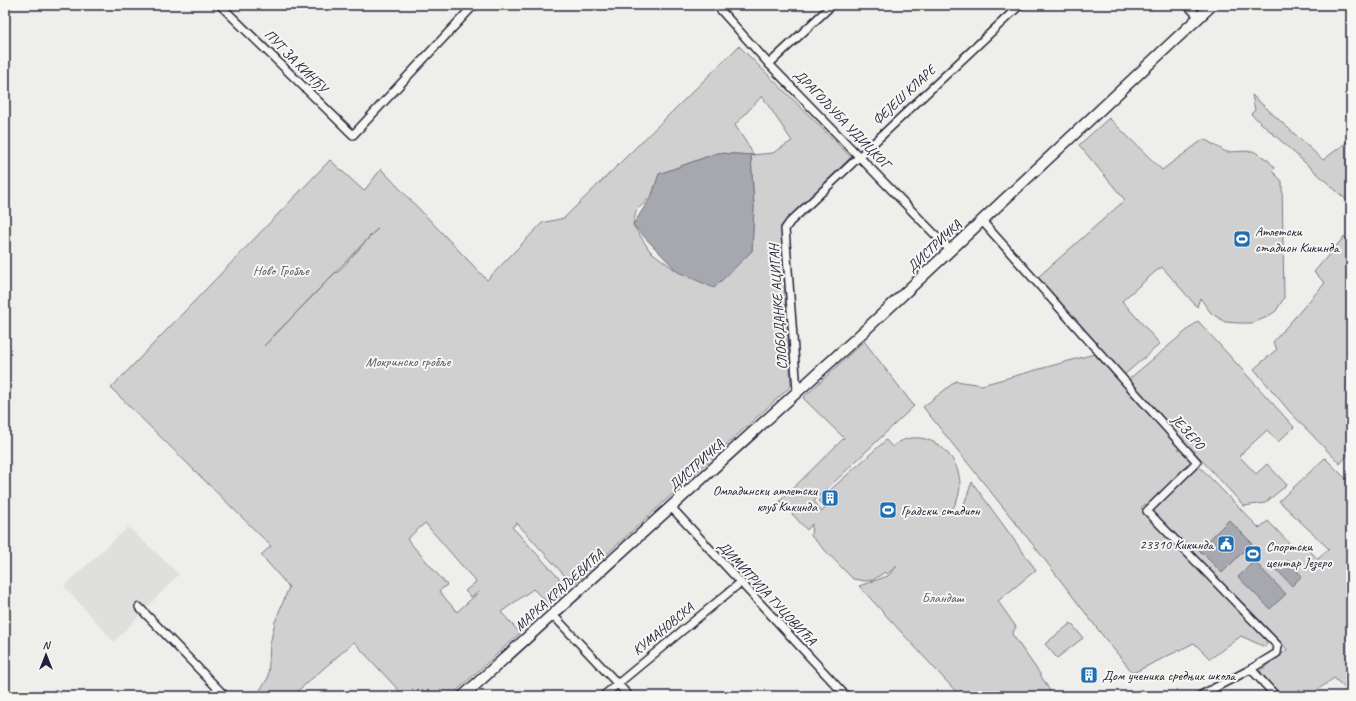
<svg xmlns="http://www.w3.org/2000/svg" width="1356" height="701" viewBox="0 0 1356 701" font-family="Caveat,sans-serif">
	<style>
		.built { fill: #dfdfde }
		.green { fill: #d0d0d1; stroke: #797986; fill-rule: evenodd }
		.water { fill: #a7a7af; stroke: #727281 }
		.lines { fill: none; stroke-linecap: round; stroke-linejoin: round }
		.street-casing { stroke: #22223b; stroke-width: 10 }
		.primary-casing { stroke: #22223b; stroke-width: 13 }
		.street { stroke: #f6f6f2; stroke-width: 7 }
		.primary { stroke: #f6f6f2; stroke-width: 10 }
		.labels { text-anchor: middle; dominant-baseline: central; stroke-width: 4; stroke-linejoin: round; paint-order: stroke }
		.street-label { font-size: 14px; fill: #22223b; stroke: #f6f6f2 }
		.poi-label { font-size: 14px; fill: #22223b; stroke: #f6f6f2; text-anchor: start }
		.park-label { font-size: 14px; fill: #565668; stroke: #f6f6f2 }
	</style>
	<rect width="100%" height="100%" fill="#eeeeeb"/>
	<filter id="ink" filterUnits="userSpaceOnUse"><feTurbulence type="fractalNoise" baseFrequency=".025" numOctaves="2"/><feDisplacementMap in="SourceGraphic" scale="8" xChannelSelector="R" yChannelSelector="G"/><feConvolveMatrix kernelMatrix="1 2 1 2 8 2 1 2 1" color-interpolation-filters="sRGB"/></filter>
	<g filter="url(#ink)">
		<polygon class="built" points="128,527 179,574 114,642 64,586"/>
		<g class="green">
			<path d="M739 46 851 157 781 226 791 386 573 585 517 523 512 527 569 589 550 605 533 589 501 612 520 633 451 696H404L354 642 292 696H256L268 678 270 644 275 622 289 587 261 555 271 546 111 388 330 160 364 191 381 169 487 280 542 223 564 218ZM762 96 792 141 773 153 751 155 754 207 752 251 678 272 650 251 633 225 636 211 652 195 659 174 717 153 754 155 735 125ZM378 228 338 272 335 273 264 346ZM425 523 476 582 465 591 471 597 479 592 457 612 439 591 447 585 407 539Z"/>
			<polygon points="1252,95 1323,160 1351,139 1351,204 1251,114 1255,110"/>
			<polygon points="1109,118 1162,170 1204,139 1226,152 1253,151 1268,160 1275,168 1272,171 1282,181 1284,298 1276,311 1267,317 1253,323 1239,323 1225,322 1211,313 1200,298 1197,307 1162,267 1156,271 1122,301 1160,344 1124,375 1037,278 1125,200 1079,145"/>
			<polygon points="1344,237 1351,242 1351,451 1340,464 1290,412 1254,369 1277,349 1273,342 1325,283 1314,272"/>
			<polygon points="1198,321 1294,427 1278,442 1267,430 1239,456 1256,474 1267,464 1287,485 1265,503 1244,506 1128,380"/>
			<path d="M864 341 914 406 814 501 822 512 825 508 818 501 886 440 892 447C929 416 981 470 951 511L954 515 963 507 972 482 1036 570 998 601 1016 627 1012 634 1038 671 1053 696H960L859 586 888 576 897 566 887 574 885 572 873 580 865 581 853 579 811 536 812 524 807 530 780 501 844 438 803 398Z"/>
			<polygon points="1094,354 1191,458 1259,528 1268,521 1294,548 1301,542 1318,559 1329,549 1279,501 1325,458 1351,484 1351,694 1334,678 1309,696 1280,696 1260,671 1287,650 1283,644 1145,504 1141,508 1268,642 1265,647 1241,636 1210,659 1194,643 1133,673 1103,636 1038,551 923,407 956,381 982,385"/>
			<polygon points="1071,623 1083,638 1057,658 1045,644"/>
		</g>
		<g class="water">
			<polygon points="717,153 754,155 751,156 754,207 752,251 714,288 678,272 633,225 652,195 659,174"/>
			<polygon points="1229,520 1252,543 1222,573 1199,550"/>
			<polygon points="1287,560 1302,576 1292,586 1277,570"/>
			<polygon points="1254,561 1286,594 1270,609 1238,577"/>
		</g>
		<g class="lines">
			<g class="street-casing">
				<g id="street">
					<polyline points="220,5 353,135 474,5"/>
					<polyline points="716,5 769,64 950,250"/>
					<polyline points="1187,5 1199,17"/>
					<polyline points="769,64 832,5"/>
					<polyline points="982,221 1197,462 1147,511 1278,646 1277,653 1251,669 1199,696"/>
					<polyline points="797,391 785,229 790,222 1020,5"/>
					<polyline points="671,507 846,696"/>
					<polyline points="139,607 225,696"/>
					<polyline points="553,615 629,696"/>
					<polyline points="1251,669 1276,696"/>
					<polyline points="603,696 740,583"/>
				</g>
			</g>
			<g class="primary-casing">
				<polyline id="primary" points="463,696 862,333 1212,5"/>
			</g>
			<use href="#street" class="street"/>
			<use href="#primary" class="primary"/>
		</g>
	</g>
	<defs>
		<g id="stadium-square" transform="scale(0.9)"><rect x="-9" y="-9" width="18" height="18" rx="4" fill="#1f6fb2" stroke="#f6f6f2"/><path d="M0-5a6.5 5 0 1 0 0 10a6.5 5 0 1 0 0-10ZM-3.5-1.8h7v3.6h-7Z" fill="#fff"/></g>
		<g id="building-square" transform="scale(0.9)"><rect x="-9" y="-9" width="18" height="18" rx="4" fill="#1f6fb2" stroke="#f6f6f2"/><path d="M-4-6H4V6H1V3H-1V6H-4ZM-2.5-4.3h1.7v1.8h-1.7ZM.8-4.3h1.7v1.8H.8ZM-2.5-1h1.7V.8h-1.7ZM.8-1h1.7V.8H.8Z" fill="#fff"/></g>
		<g id="civic-square" transform="scale(0.9)"><rect x="-9" y="-9" width="18" height="18" rx="4" fill="#1f6fb2" stroke="#f6f6f2"/><path d="M-.6-6.5H3V-4.5H.6V-3L4-1V1h2V6H-6V1h2V-1L-.6-3ZM-1.2 2.5V6h2.4V2.5Z" fill="#fff"/></g>
	</defs>
	<g fill-rule="evenodd">
		<use href="#stadium-square" x="1242" y="239"/>
		<use href="#building-square" x="830" y="498"/>
		<use href="#stadium-square" x="888" y="510"/>
		<use href="#civic-square" x="1226" y="544"/>
		<use href="#stadium-square" x="1253" y="554"/>
		<use href="#building-square" x="1089" y="675"/>
	</g>
	<g class="labels">
		<g class="street-label">
			<text transform="translate(296 61) rotate(45)">ПУТ ЗА КИНЂУ</text>
			<text transform="translate(904 95) rotate(-43)">ФЕЈЕШ КЛАРЕ</text>
			<text transform="translate(842 119) rotate(46)">ДРАГОЉУБА УДИЦКОГ</text>
			<text transform="translate(934 246) rotate(-43)">ДИСТРИЧКА</text>
			<text transform="translate(778 307) rotate(-94)">СЛОБОДАНКЕ АЦИГАН</text>
			<text transform="translate(1188 432) rotate(48)">ЈЕЗЕРО</text>
			<text transform="translate(696 465) rotate(-42)">ДИСТРИЧКА</text>
			<text transform="translate(559 590) rotate(-42)">МАРКА КРАЉЕВИЋА</text>
			<text transform="translate(767 593) rotate(47)">ДИМИТРИЈА ТУЦОВИЋА</text>
			<text transform="translate(663 629) rotate(-39)">КУМАНОВСКА</text>
		</g>
		<g class="poi-label">
			<text x="1255" y="231">Атлетски<tspan x="1255" dy="16">стадион Кикинда</tspan></text>
			<text x="817" y="490" text-anchor="end">Омладински атлетски<tspan x="817" dy="16">клуб Кикинда</tspan></text>
			<text x="901" y="510">Градски стадион</text>
			<text x="1213" y="544" text-anchor="end">23310 Кикинда</text>
			<text x="1266" y="546">Спортски<tspan x="1266" dy="16">центар Језеро</tspan></text>
			<text x="1102" y="675">Дом ученика средњих школа</text>
		</g>
		<g class="park-label">
			<text x="281" y="270">Ново Гробље</text>
			<text x="408" y="361">Мокринско гробље</text>
			<text x="943" y="597">Бландаш</text>
		</g>
	</g>
	<rect width="1356" height="701" fill="none" stroke="#f6f6f2" stroke-width="20"/>
	<rect x="10" y="10" width="1336" height="681" fill="none" stroke="#22223b" stroke-width="1.5" filter="url(#ink)"/>
	<g transform="translate(46 655)" stroke="#f6f6f2" stroke-width="3" paint-order="stroke">
	<path d="M0-3L7 15L0 10L-7 15Z" fill="#22223b"/>
	<text y="-6" font-size="11" font-weight="bold" text-anchor="middle" fill="#22223b">N</text>
	</g>
</svg>
